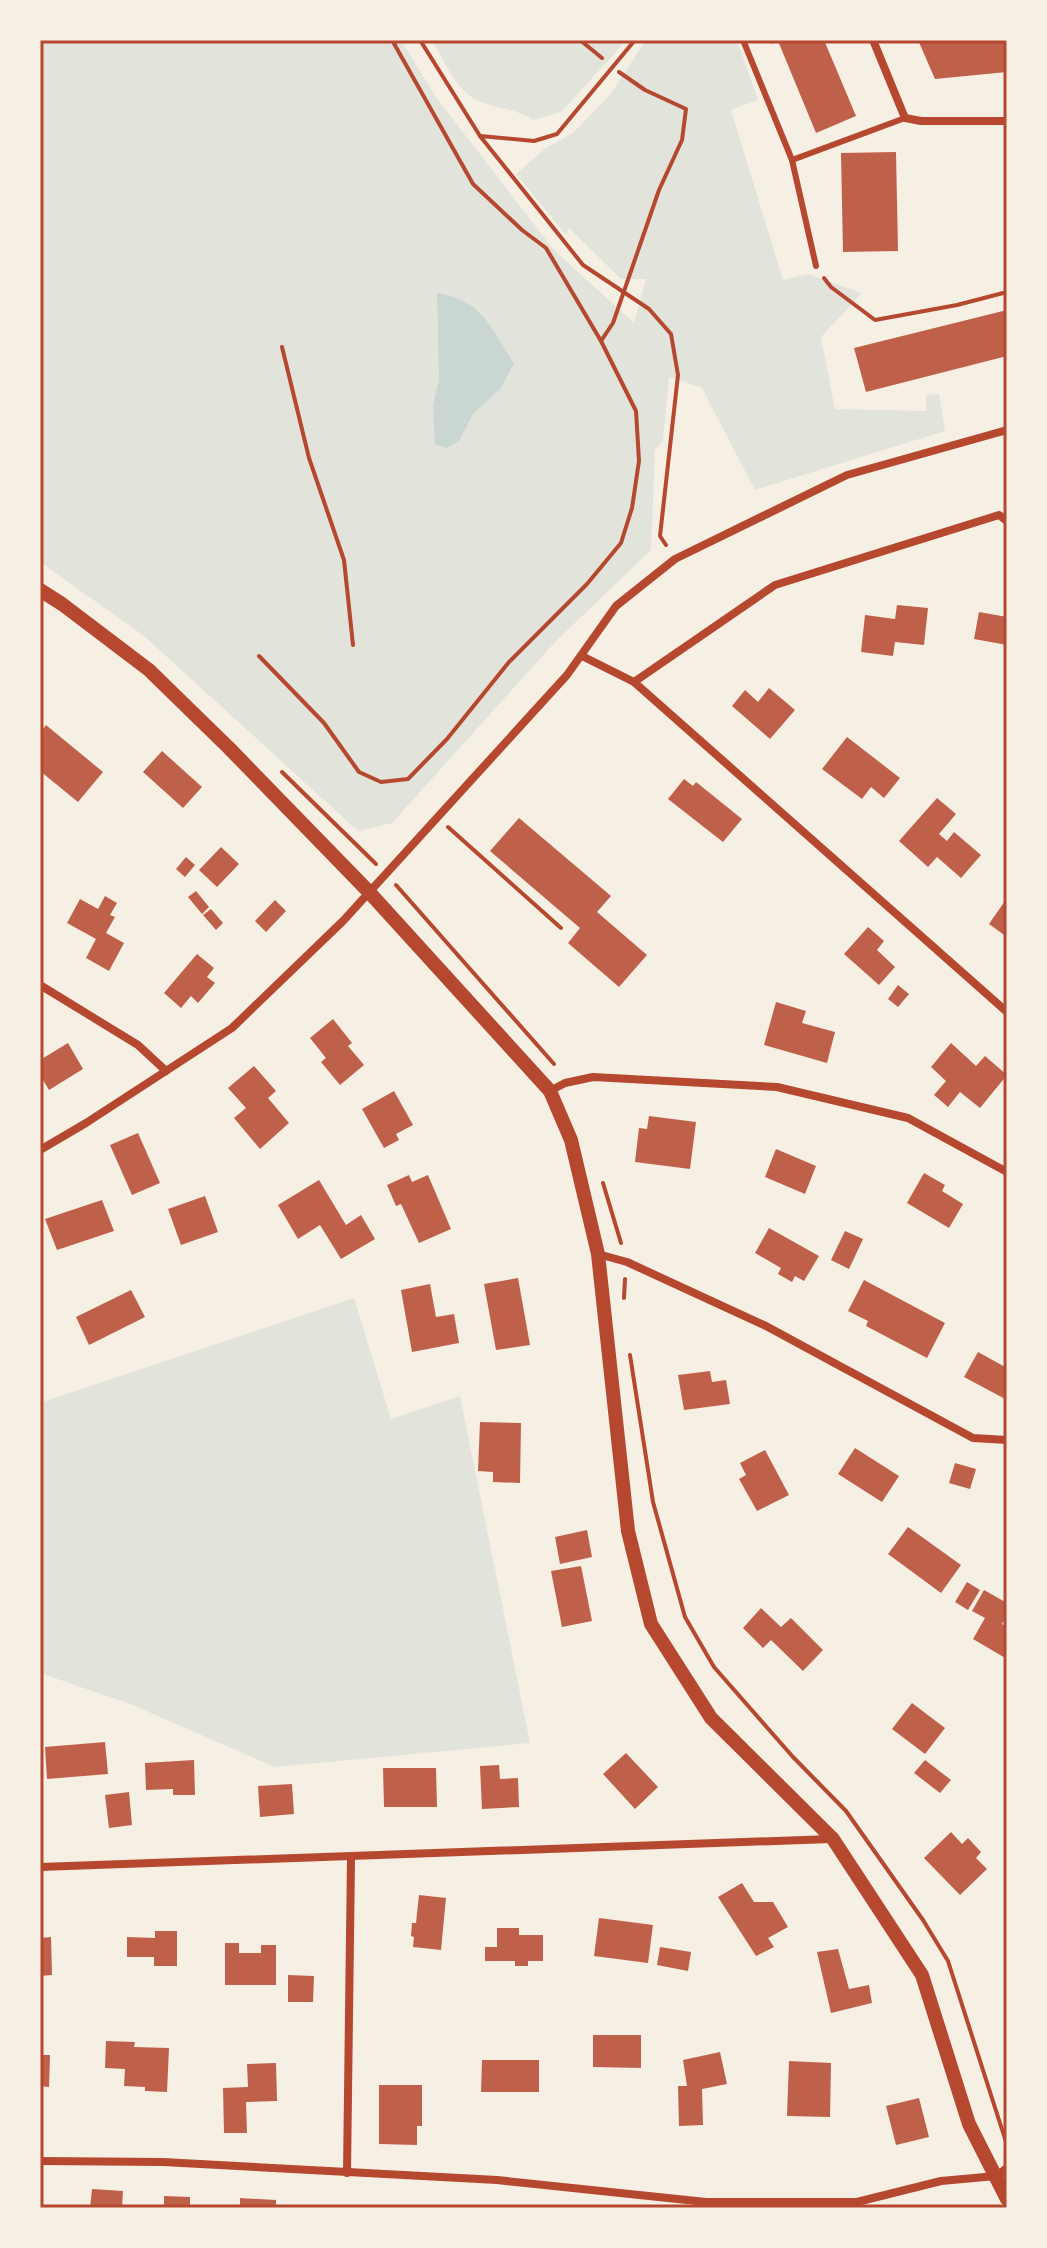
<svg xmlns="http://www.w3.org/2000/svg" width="1047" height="2248" viewBox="0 0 1047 2248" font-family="'Source Serif 4',serif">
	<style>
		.green { fill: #e2e4dc }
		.water { fill: #c9d6d2 }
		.building { fill: #bf614a }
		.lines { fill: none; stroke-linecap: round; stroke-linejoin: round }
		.path { stroke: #b5482f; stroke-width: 4 }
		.service { stroke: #b5482f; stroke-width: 6 }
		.minor { stroke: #b5482f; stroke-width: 8 }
		.tertiary { stroke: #b5482f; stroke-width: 14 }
		.neatline { fill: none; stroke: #b5482f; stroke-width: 3 }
	</style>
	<rect width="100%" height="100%" fill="#f6efe4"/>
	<g class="green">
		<polygon points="40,40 401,40 436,97 553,249 634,323 646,279 621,279 569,228 566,235 516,174 546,148 573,133 610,95 646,40 737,40 758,100 731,110 783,280 808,274 862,293 821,337 835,409 926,411 926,395 939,394 945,431 755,490 702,388 669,377 663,441 655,450 651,550 555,642 392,823 358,831 144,636 40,562"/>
		<path d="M432 40H627L561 112 533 120C515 107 491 109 473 98 454 86 443 58 432 40Z"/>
		<polygon points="354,1298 391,1419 460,1396 530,1743 275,1767 130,1704 40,1673 40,1403"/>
	</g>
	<path class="water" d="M437 293C485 302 488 325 514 363L501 388 473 414 459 441 446 448 435 444 433 405 439 380Z"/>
	<g class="building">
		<polygon points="770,40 824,40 856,116 816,133 778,41 771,44"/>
		<polygon points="918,40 1007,40 1007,72 935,79"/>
		<polygon points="896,152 898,251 843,252 841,153"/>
		<polygon points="1007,310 1007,356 866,392 854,348"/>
		<polygon points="897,605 928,608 924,645 895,642 893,656 861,652 865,615 895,619"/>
		<polygon points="979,612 1007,617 1007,645 974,639"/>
		<polygon points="769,688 795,710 770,739 732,706 745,690 758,702"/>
		<polygon points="46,725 103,772 78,802 40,771 40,733"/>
		<polygon points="847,737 900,778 884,798 871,787 862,799 822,769"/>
		<polygon points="162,751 202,787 183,808 143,772"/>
		<polygon points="684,779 693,786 696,782 742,819 723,842 668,799"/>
		<polygon points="937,798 956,814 939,834 947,841 954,832 981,855 961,878 937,857 928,867 899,841"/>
		<polygon points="519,818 611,896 597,912 647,955 619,987 568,943 580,928 490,851"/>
		<polygon points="221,847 239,864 217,887 199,870"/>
		<polygon points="186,857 195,865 185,877 176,869"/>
		<polygon points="196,891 209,907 202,914 188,897"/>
		<polygon points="105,896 117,903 110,915 115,917 106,933 124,943 109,971 86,958 96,939 67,923 80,899 98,909"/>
		<polygon points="1007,898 1007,937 989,924"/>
		<polygon points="275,900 286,911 266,932 255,921"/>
		<polygon points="211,909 223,923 216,930 203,915"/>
		<polygon points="868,927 884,941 877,950 895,967 879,985 844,954"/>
		<polygon points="197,954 214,968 207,977 215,983 198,1003 191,996 181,1008 164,993"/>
		<polygon points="898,985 909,994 898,1007 888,999"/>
		<polygon points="776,1002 806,1011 802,1023 835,1032 827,1063 764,1045"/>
		<polygon points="333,1019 352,1043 348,1046 364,1065 340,1085 321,1062 326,1058 310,1038"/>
		<polygon points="68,1043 83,1069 49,1090 40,1075 40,1060"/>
		<polygon points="951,1043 976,1066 985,1056 1007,1075 980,1108 960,1092 948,1107 934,1095 946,1081 931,1067"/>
		<polygon points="254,1066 276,1091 268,1098 289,1123 260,1149 234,1118 246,1108 228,1088"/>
		<polygon points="394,1091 413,1125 396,1134 399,1140 384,1148 362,1109"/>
		<polygon points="649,1116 696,1122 690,1169 635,1162 639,1128 647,1129"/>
		<polygon points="138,1133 160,1183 132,1195 110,1145"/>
		<polygon points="776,1149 816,1166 805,1194 765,1177"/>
		<polygon points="924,1173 945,1185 942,1191 963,1204 949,1228 907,1203"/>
		<polygon points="409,1175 412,1182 428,1175 451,1229 419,1243 401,1204 396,1206 387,1185"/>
		<polygon points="319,1180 346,1225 361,1215 375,1239 341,1259 320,1225 298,1239 278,1205"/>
		<polygon points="205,1196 218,1232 181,1245 168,1209"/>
		<polygon points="102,1200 114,1231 57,1250 45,1219"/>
		<polygon points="769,1228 819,1256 804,1281 795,1276 792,1282 778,1274 781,1268 755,1253"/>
		<polygon points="845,1231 863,1239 849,1269 831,1260"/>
		<polygon points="518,1278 530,1345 496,1350 484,1284"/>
		<polygon points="864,1280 945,1323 927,1358 866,1326 868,1321 848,1311"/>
		<polygon points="430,1284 436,1317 454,1314 459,1343 412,1352 401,1290"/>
		<polygon points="131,1290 145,1317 89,1345 76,1317"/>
		<polygon points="978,1352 1007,1368 1007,1400 964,1377"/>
		<polygon points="710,1371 712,1382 726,1380 730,1404 684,1410 678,1375"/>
		<polygon points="480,1422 521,1423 520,1483 493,1482 493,1472 478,1471"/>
		<polygon points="855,1448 899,1476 882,1502 838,1474"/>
		<polygon points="765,1450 789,1495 757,1511 739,1479 746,1475 740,1463"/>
		<polygon points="955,1463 976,1469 970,1489 949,1483"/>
		<polygon points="908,1527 961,1565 941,1593 888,1554"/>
		<polygon points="587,1530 592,1557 560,1564 555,1537"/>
		<polygon points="581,1566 592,1621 562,1627 551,1571"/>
		<polygon points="967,1582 980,1590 968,1610 955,1602"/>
		<polygon points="984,1590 1007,1603 1007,1616 1002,1624 1007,1627 1007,1659 973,1639 985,1618 972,1611"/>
		<polygon points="761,1608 781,1627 791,1618 823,1650 803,1671 771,1640 763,1648 743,1628"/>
		<polygon points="912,1703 945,1728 925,1754 892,1729"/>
		<polygon points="105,1742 108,1774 47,1779 45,1747"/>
		<polygon points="626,1753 658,1787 635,1809 603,1774"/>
		<polygon points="194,1760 195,1795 173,1795 173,1789 146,1790 145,1763"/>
		<polygon points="925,1760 951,1780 940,1793 914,1773"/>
		<polygon points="499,1765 500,1779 518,1778 519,1807 482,1809 480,1766"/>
		<polygon points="383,1768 436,1768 437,1807 384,1807"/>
		<polygon points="292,1784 294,1814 260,1817 258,1786"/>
		<polygon points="129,1792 132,1825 109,1828 105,1795"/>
		<polygon points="951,1832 962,1844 968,1838 981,1852 976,1858 987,1869 960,1895 924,1858"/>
		<polygon points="742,1883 754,1902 773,1902 788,1927 768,1938 774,1947 756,1956 718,1897"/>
		<polygon points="419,1895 446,1898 441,1950 413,1947 414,1937 411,1936 412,1923 416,1923"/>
		<polygon points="599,1918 653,1925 648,1963 594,1956"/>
		<polygon points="497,1928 519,1928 519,1935 543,1935 543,1961 528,1961 528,1966 515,1966 515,1961 485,1961 485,1947 497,1947"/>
		<polygon points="155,1931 177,1931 177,1966 154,1966 154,1957 127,1957 127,1937 155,1938"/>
		<polygon points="51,1937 52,1975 40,1976 40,1938"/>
		<polygon points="225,1943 239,1943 239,1953 261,1953 261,1945 276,1945 276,1985 225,1985"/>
		<polygon points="660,1947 691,1952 688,1971 657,1965"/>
		<polygon points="838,1949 849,1989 869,1985 872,2003 831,2013 817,1952"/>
		<polygon points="288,1975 314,1976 313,2002 288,2002"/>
		<polygon points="593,2035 641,2035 641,2068 593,2067"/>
		<polygon points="106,2041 135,2042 134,2047 169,2048 167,2092 145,2091 145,2087 124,2086 125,2069 105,2068"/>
		<polygon points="720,2052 727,2084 702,2089 703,2125 679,2126 678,2086 687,2086 683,2060"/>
		<polygon points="40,2055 50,2055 49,2087 40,2086"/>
		<polygon points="482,2060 539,2060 539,2092 481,2092"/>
		<polygon points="789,2061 831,2063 830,2117 787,2116"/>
		<polygon points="276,2063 277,2101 246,2102 247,2133 224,2133 223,2088 248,2087 247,2064"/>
		<polygon points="379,2085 422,2085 422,2126 417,2126 417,2145 379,2144"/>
		<polygon points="919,2098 929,2137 896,2145 886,2106"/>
		<polygon points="92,2189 123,2191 122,2208 90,2208"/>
		<polygon points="164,2196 190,2197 190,2208 164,2208"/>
		<polygon points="240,2198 276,2200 276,2208 240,2208"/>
	</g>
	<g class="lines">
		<g class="path">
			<polyline points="420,40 480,136 583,265 649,309 671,334 678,375 660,536 666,545"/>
			<polyline points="580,40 602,58"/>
			<polyline points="480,136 534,141 557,134 635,40"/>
			<polyline points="824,278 831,287 875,320 957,305 1007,292"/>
			<polyline points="601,341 613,323 659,190 682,140 686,109 645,90 619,72"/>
			<polyline points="282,347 309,458 344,560 353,645"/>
			<polyline points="259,656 324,723 359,772 381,782 408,779 447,739 509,662 587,584 621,543 632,508 639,461 636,411 601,341 546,248 522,230 473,184 392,40"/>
			<polyline points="282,772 376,864"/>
			<polyline points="448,827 561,928"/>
			<polyline points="396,885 554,1064"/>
			<polyline points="603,1183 621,1243"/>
			<polyline points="624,1298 625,1279"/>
			<polyline points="630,1355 653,1502 685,1617 714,1667 793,1757 846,1811 923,1920 948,1961 1007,2145"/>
		</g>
		<g class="service">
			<polyline points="743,40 792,160 816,266"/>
			<polyline points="792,160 905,118"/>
		</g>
		<g class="minor">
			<polyline points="873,40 905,118 921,121 1007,121"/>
			<polyline points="582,656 634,682 1007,1012"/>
			<polyline points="634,682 775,585 999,515 1007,521"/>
			<polyline points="40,985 138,1045 166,1071"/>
			<polyline points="550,1091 565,1083 593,1077 777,1087 908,1118 1007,1172"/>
			<polyline points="40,1150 86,1123 232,1028 343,921 567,675 616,606 675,559 847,475 1007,430"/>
			<polyline points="598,1254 627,1262 766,1326 973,1438 1007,1440"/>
			<polyline points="40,1867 831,1839"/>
			<polyline points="40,2161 163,2162 497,2180 706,2202 857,2202 941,2181 996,2176 1007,2168"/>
			<polyline points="347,2173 351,1858"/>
		</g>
		<polyline class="tertiary" points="40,590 62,604 149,670 229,748 369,892 550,1091 571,1140 598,1254 628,1531 651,1624 711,1718 833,1839 922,1975 969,2124 1007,2199"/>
	</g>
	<rect width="1047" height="2248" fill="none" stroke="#f6efe4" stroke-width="84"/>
	<rect x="42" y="42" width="963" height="2164" class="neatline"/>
</svg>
